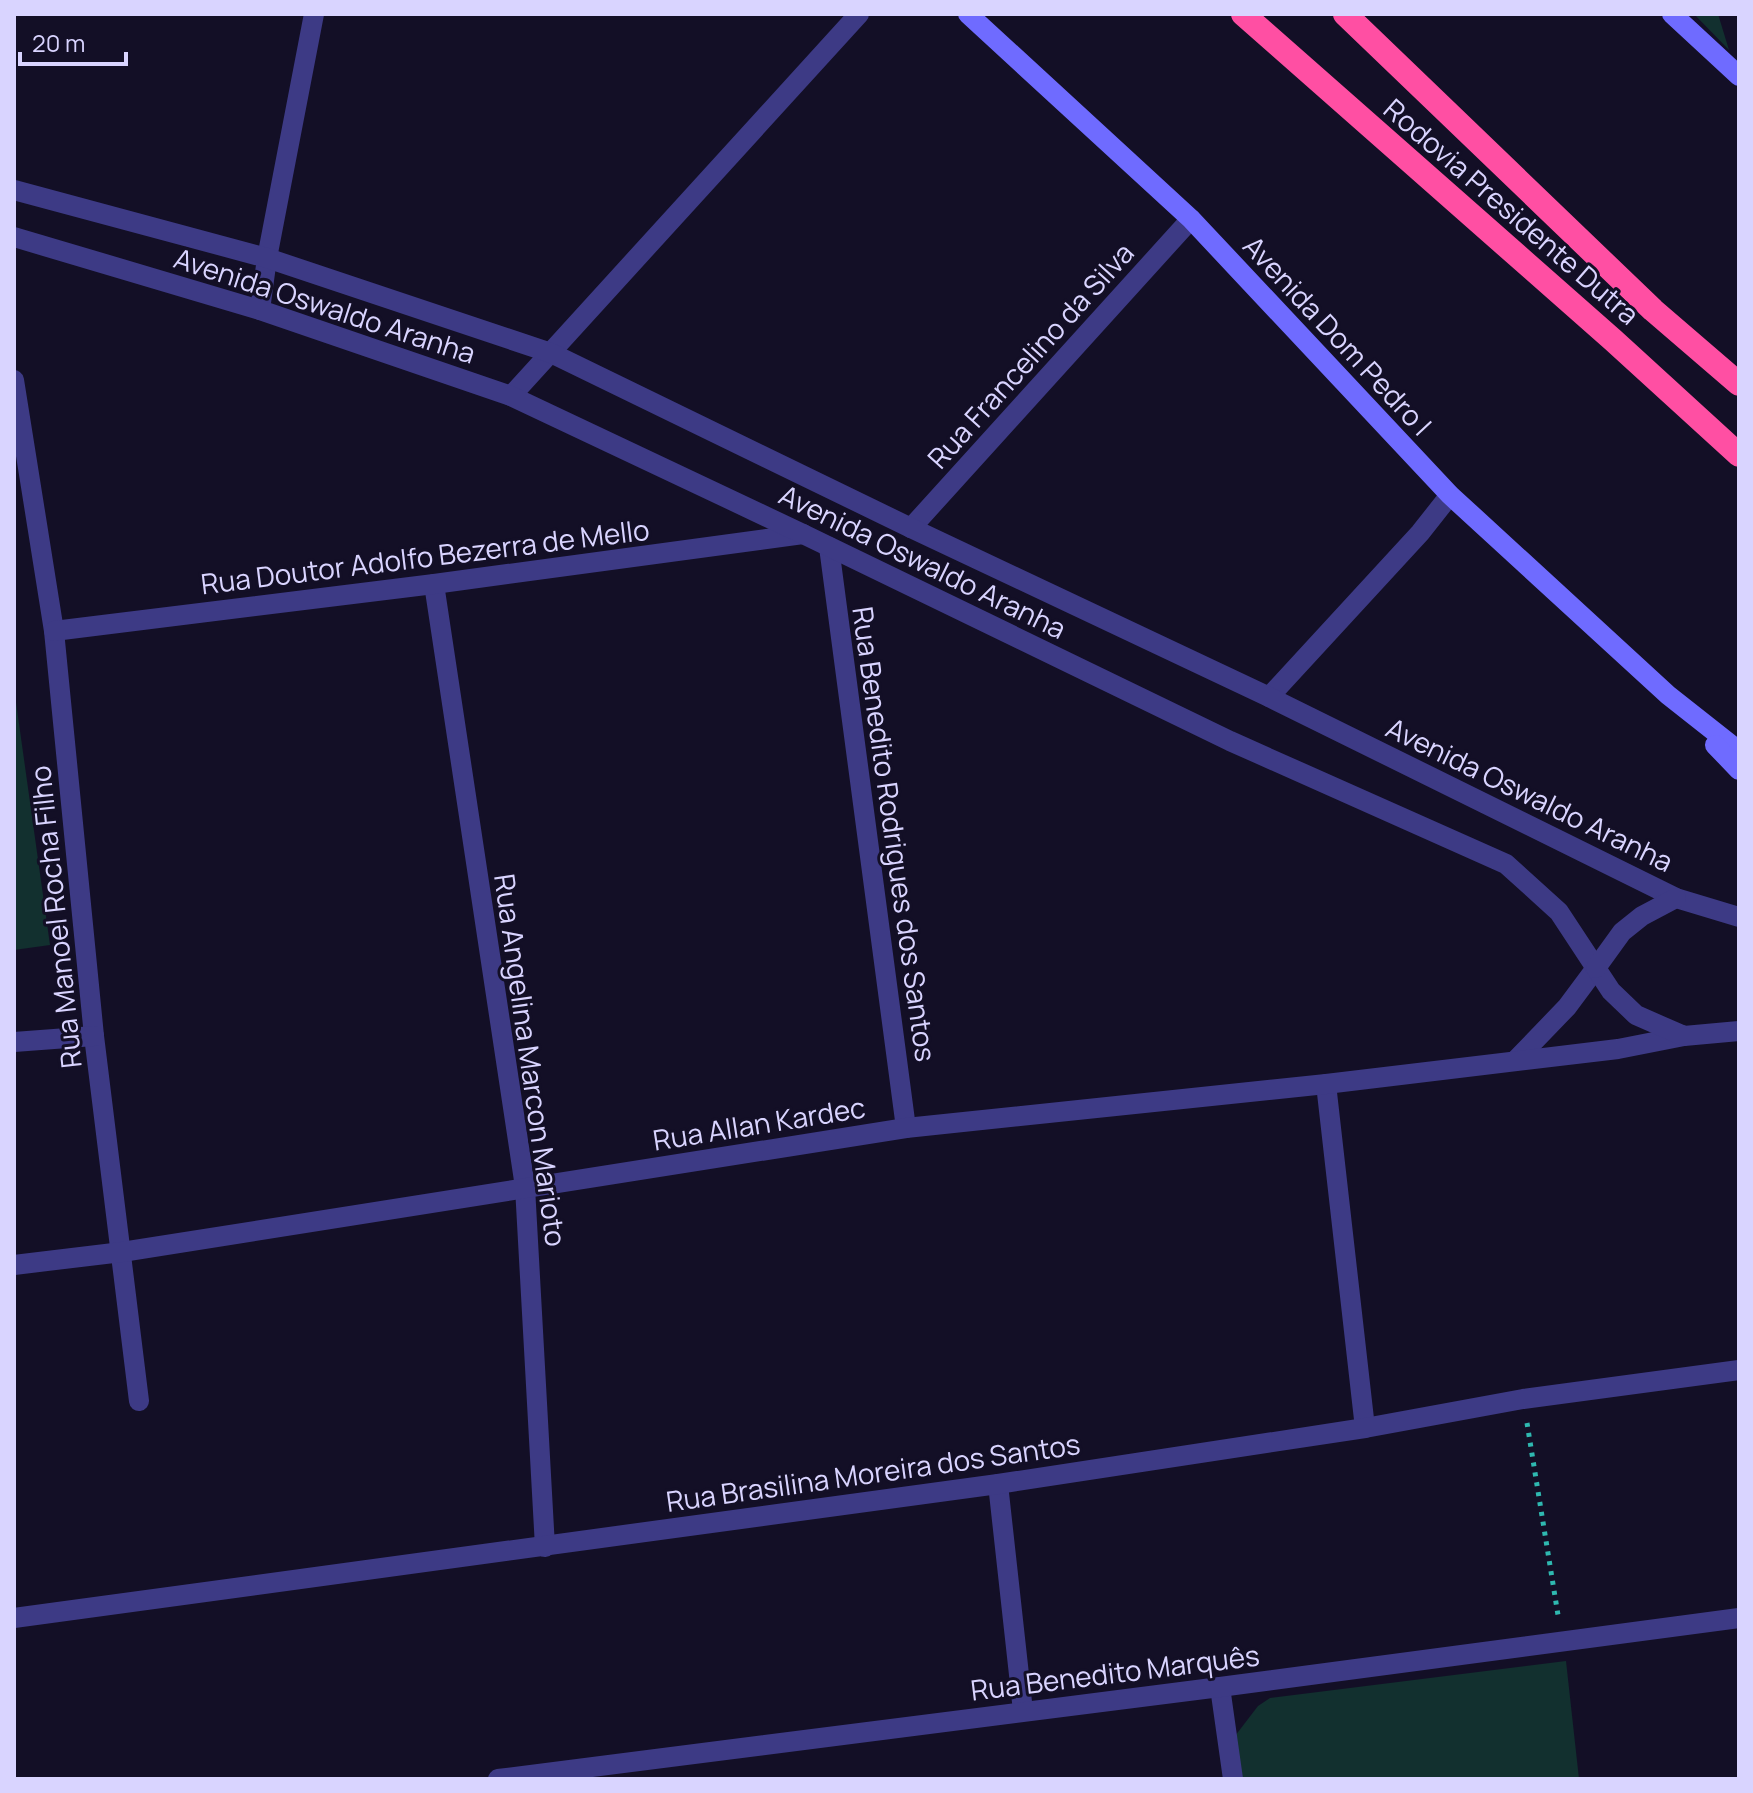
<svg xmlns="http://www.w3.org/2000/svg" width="1753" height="1793" viewBox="0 0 1753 1793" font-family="Manrope,sans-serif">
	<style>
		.green { fill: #12302f }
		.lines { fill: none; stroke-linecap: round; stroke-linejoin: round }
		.path { stroke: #2fb8b0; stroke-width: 5; stroke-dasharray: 4 6; stroke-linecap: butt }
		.minor { stroke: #3d3a85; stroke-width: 20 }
		.tertiary { stroke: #3d3a85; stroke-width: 20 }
		.secondary { stroke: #6f6bff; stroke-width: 20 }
		.motorway { stroke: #ff4fa3; stroke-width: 24 }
		.labels { text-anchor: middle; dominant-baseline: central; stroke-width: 6; stroke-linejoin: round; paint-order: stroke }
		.street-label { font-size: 28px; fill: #d9d4ff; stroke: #130f26 }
	</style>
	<rect width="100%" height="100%" fill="#130f26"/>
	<g class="green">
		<polygon points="1694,14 1718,14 1729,50"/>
		<polygon points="14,688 50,945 14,950"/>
		<polygon points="1566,1661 1579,1779 1242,1779 1235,1736 1258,1706 1270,1698"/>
	</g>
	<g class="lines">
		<polyline class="path" points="1527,1423 1558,1615"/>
		<g class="minor">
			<polyline points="260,310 267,258 314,14"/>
			<polyline points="14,380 54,631 94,1036 139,1401"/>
			<polyline points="511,396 859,14"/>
			<polyline points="911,528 1191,219"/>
			<polyline points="829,547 906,1128"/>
			<polyline points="434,584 525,1187 545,1547"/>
			<polyline points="54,631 434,584 803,534"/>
			<polyline points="1269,697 1420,533 1450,495"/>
			<polyline points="14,1042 94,1036"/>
			<polyline points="1515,1061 1567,1007 1596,968"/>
			<polyline points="1326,1084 1365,1428"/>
			<polyline points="14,1265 122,1252 906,1128 1326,1084 1618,1049 1684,1036"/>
			<polyline points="998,1484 1023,1711"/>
			<polyline points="14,1618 998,1484 1365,1428 1523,1399 1739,1370"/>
			<polyline points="1220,1687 1233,1779"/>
			<polyline points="498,1779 1220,1687 1739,1618"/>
		</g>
		<g class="tertiary">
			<polyline points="14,190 267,258 551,353 911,528 1269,697 1676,898 1739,917"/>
			<polyline points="14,237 260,310 511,396 803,534 1230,741 1506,864 1559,912 1611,991 1636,1015 1684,1036 1739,1031"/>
			<polyline points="1596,968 1622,932 1642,916 1676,898"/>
		</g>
		<g class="secondary">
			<polyline points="968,14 1191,219 1450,495 1668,695 1739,751"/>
			<polyline points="1672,14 1739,76"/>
			<polyline points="1715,745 1739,770"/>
		</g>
		<g class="motorway">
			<polyline points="1243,14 1613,340 1739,455"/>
			<polyline points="1345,14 1653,310 1739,384"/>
		</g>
	</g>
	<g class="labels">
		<g class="street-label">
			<text transform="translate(1512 211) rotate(41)">Rodovia Presidente Dutra</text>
			<text transform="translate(325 305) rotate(18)">Avenida Oswaldo Aranha</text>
			<text transform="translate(1338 335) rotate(47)">Avenida Dom Pedro I</text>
			<text transform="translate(1030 355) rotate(-48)">Rua Francelino da Silva</text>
			<text transform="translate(425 556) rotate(-7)">Rua Doutor Adolfo Bezerra de Mello</text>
			<text transform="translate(923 561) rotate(26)">Avenida Oswaldo Aranha</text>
			<text transform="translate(1530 794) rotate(26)">Avenida Oswaldo Aranha</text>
			<text transform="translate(895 834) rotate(82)">Rua Benedito Rodrigues dos Santos</text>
			<text transform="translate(55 917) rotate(-96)">Rua Manoel Rocha Filho</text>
			<text transform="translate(531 1060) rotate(82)">Rua Angelina Marcon Marioto</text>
			<text transform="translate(759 1123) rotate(-9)">Rua Allan Kardec</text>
			<text transform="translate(873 1472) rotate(-8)">Rua Brasilina Moreira dos Santos</text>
			<text transform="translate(1115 1672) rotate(-7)">Rua Benedito Marquês</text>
		</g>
	</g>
	<rect width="1753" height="1793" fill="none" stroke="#d9d4ff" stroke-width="32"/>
	<path d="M20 52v12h106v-12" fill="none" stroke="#d9d4ff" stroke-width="4"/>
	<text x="32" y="52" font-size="24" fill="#d9d4ff" stroke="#130f26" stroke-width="6" paint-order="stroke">20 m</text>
</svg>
